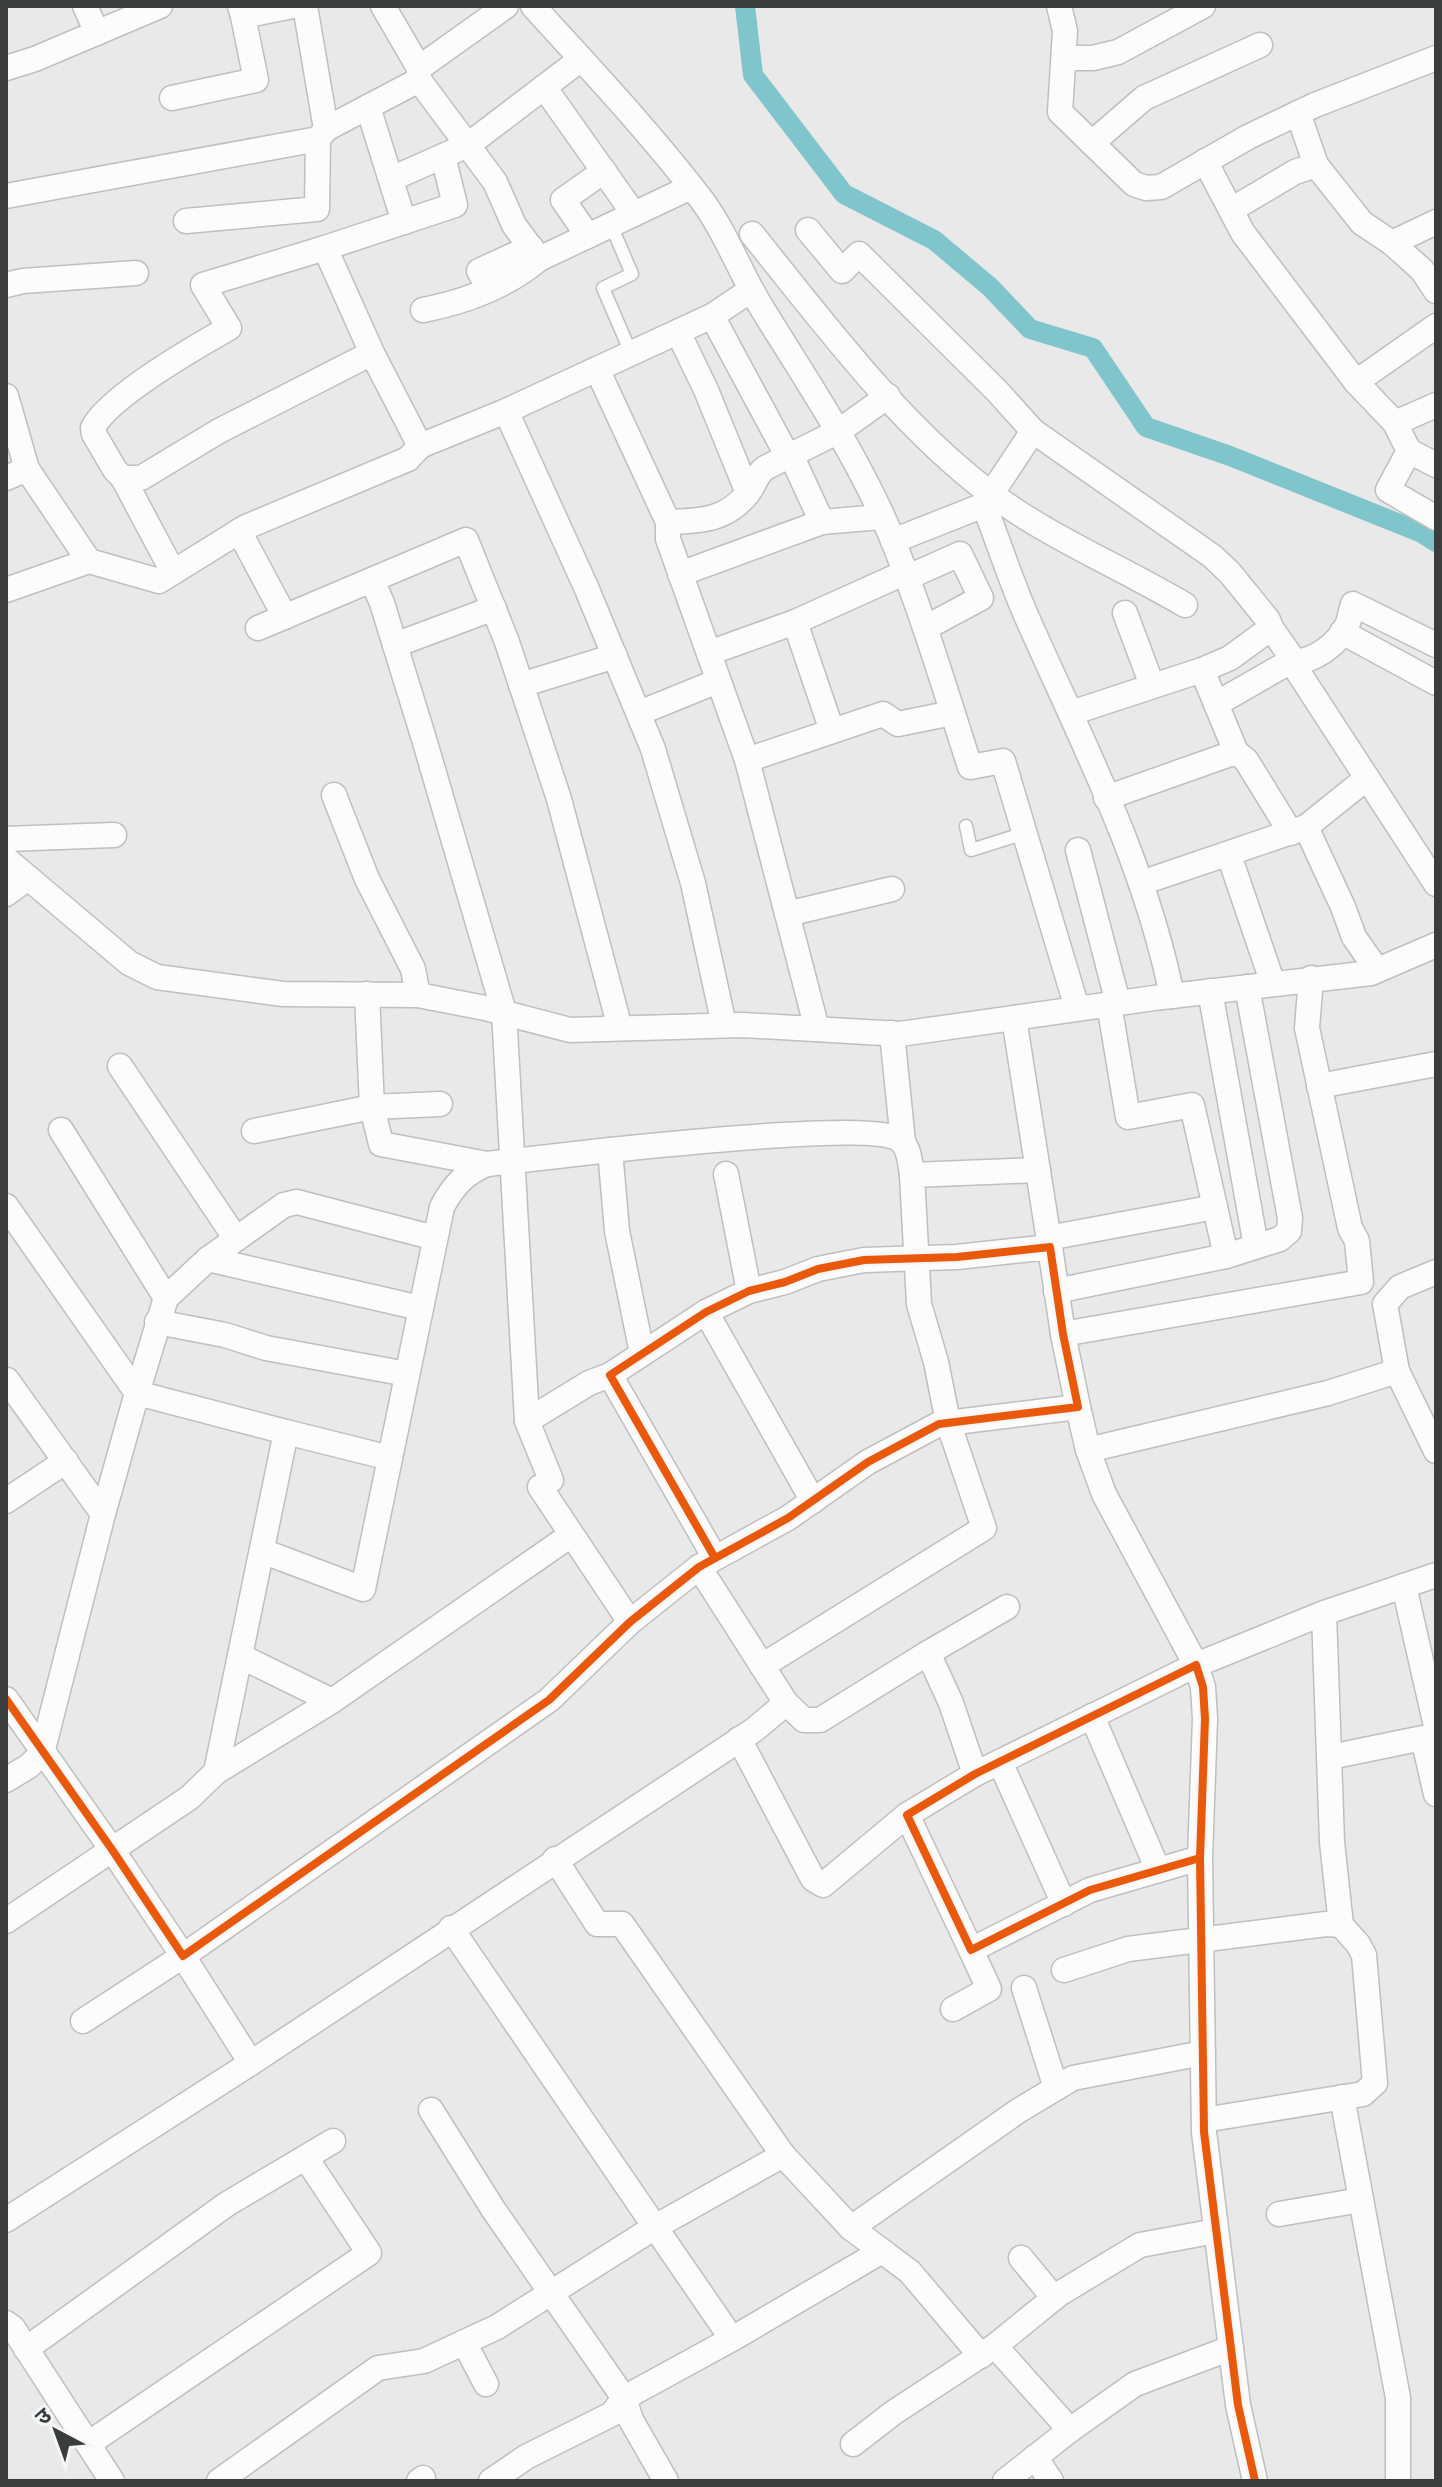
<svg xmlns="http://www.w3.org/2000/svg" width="1442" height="2487" viewBox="0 0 1442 2487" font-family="Manrope,'Noto Sans Devanagari',sans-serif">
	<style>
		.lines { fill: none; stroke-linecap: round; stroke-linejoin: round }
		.canal { stroke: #80c5cc; stroke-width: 20 }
		.lane-casing { stroke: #bfbfbf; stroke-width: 15 }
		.street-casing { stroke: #bfbfbf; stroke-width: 27 }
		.lane { stroke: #fcfcfc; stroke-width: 12 }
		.street { stroke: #fcfcfc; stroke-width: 24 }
		.cycleway-casing { stroke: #f5f6f8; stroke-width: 13 }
		.cycleway { stroke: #e8590c; stroke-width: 8 }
	</style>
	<rect width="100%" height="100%" fill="#e9e9e9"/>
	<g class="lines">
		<polyline class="canal" points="745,6 753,75 844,194 934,240 990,287 1030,329 1093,348 1146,427 1230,456 1422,533 1436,542"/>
		<g class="lane-casing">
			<g id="lane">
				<polyline points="611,225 632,274 603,288 631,353"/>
				<polyline points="966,826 971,850 1025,833"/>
			</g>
		</g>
		<g class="street-casing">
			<g id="street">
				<polyline points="85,6 97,33"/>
				<polyline points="240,6 243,16 293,6"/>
				<polyline points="383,6 419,68"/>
				<path d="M533 6C590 69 649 131 701 199 725 231 739 270 760 305 807 382 860 458 894 543 923 616 946 692 970 767L1003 761 1077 1008"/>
				<polyline points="1059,6 1065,31 1060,112 1134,184 1146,188 1161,187 1248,137 1315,105 1436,58"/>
				<polyline points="1064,58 1093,58 1118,52 1203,6"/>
				<polyline points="6,68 35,59 160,6"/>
				<polyline points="419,80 419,68 506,6"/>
				<polyline points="544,87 634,214"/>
				<polyline points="172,98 256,80 243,16"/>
				<polyline points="368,107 404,222"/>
				<polyline points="326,129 419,80 495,182 514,225 539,259 691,187"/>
				<polyline points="1092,143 1144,98 1260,45"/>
				<polyline points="1205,161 1243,233 1356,382"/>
				<polyline points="1316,165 1362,223 1392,243 1422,270 1436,291"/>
				<polyline points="391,179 468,145 581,59"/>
				<polyline points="6,196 318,139 326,129 305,6"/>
				<polyline points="1231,210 1295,172 1316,165 1298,113"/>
				<polyline points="186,221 317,209 318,139"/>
				<path d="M808 230 842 271 859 254 997 391 1033 431 984 505C998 541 1010 578 1025 613 1080 738 1145 861 1172 996"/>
				<path d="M752 234C823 322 900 426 990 493 1050 538 1121 567 1185 605"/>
				<polyline points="588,236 563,200 604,171"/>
				<polyline points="1392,243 1436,222"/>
				<polyline points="325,248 455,205 443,156"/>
				<polyline points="6,285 23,281 136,273"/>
				<polyline points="489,288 479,271 531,247"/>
				<path d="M423 310C464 302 507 286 539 259"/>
				<polyline points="712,316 788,457"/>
				<polyline points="1436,326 1356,382 1395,423 1409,451 1388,490 1436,518"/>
				<polyline points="678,332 706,390 748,493"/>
				<polyline points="597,369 668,522 668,539 747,760 817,1029"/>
				<polyline points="6,396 27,469 6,478"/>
				<polyline points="506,411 712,316 751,290"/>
				<polyline points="1395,423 1436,405"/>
				<polyline points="1033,431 1212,556 1230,573 1268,620 1271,628 1230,658 1202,670 1071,713"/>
				<polyline points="420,446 506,411 586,587 653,749 693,883 724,1025"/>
				<polyline points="1409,451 1436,465"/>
				<polyline points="791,455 822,522"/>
				<polyline points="123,478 173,572"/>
				<path d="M668 522C700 521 726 521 748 493 755 484 756 475 765 468L839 431 888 396"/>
				<polyline points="239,531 285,617"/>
				<polyline points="893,541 984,505"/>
				<path d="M89 561 159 581 246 527 408 459 420 446 372 353 219 431 141 478H123L115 470 94 434 93 428C108 397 197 346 229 328L203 285 325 248 372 353"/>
				<polyline points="680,574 822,522 881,517"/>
				<polyline points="906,578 960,554 981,598 925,628"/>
				<polyline points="372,580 382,603 424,739 504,1012 527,1421 551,1480"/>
				<polyline points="6,590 89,561 27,469"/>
				<polyline points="1125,613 1152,685"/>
				<polyline points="795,622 832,731"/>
				<polyline points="258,628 466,540 507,642 559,799 620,1028"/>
				<polyline points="1342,632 1436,683"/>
				<polyline points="395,645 494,608"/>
				<path d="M1436 645 1353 604C1351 610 1350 617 1348 623 1340 643 1312 664 1291 661L1436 884"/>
				<polyline points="709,653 795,622 904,573"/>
				<polyline points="521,685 615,656"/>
				<polyline points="1216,704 1291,661 1290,655 1271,628"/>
				<polyline points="639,713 718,681"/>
				<polyline points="1236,752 1246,760 1291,833"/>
				<polyline points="747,760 883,714 898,724 952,713"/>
				<polyline points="334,795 367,879 413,969 418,995"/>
				<polyline points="1106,798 1236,752 1202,670"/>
				<polyline points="1306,827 1343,907 1354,937 1377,970"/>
				<polyline points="6,839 114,835"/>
				<polyline points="1078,850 1118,1003"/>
				<polyline points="1229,855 1273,984"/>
				<polyline points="6,859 129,963 157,977 283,994 418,995 485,1008 570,1030 743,1025 900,1034 1154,998 1371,973 1436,945"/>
				<polyline points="1141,883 1306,827 1367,778"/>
				<polyline points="6,894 28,878"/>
				<polyline points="787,914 892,889"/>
				<polyline points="1210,991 1256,1246"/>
				<polyline points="367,994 372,1107 381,1144 487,1164 610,1150"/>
				<polyline points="1109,1004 1128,1117 1192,1105 1226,1256"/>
				<polyline points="1014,1018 1050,1247"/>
				<polyline points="892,1033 903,1142"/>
				<polyline points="120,1066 236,1239"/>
				<polyline points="1319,1086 1436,1064"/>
				<polyline points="61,1130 166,1298"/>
				<polyline points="254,1131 372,1107 440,1104"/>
				<polyline points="726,1174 749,1291"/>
				<polyline points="6,1206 137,1393 103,1514 7,1380"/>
				<polyline points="1048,1238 1215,1207"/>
				<polyline points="208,1259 284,1205 297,1202 435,1238"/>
				<polyline points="1436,1272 1400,1287 1385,1304 1397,1371 1436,1451"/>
				<polyline points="1056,1291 1226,1256 1280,1239 1289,1231 1290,1218 1247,987"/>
				<polyline points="706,1312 813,1501"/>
				<polyline points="157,1322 225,1335 266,1348 407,1374"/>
				<polyline points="1063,1334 1361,1282 1357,1241 1350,1228 1307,1028 1311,978"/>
				<path d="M642 1353 617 1231 610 1150C653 1146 874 1121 900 1140 910 1148 910 1163 912 1175"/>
				<polyline points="1078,1407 1088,1450 1104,1494 1196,1665 1324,1613 1332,1842 1341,1925"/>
				<polyline points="527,1421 589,1383 610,1375"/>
				<polyline points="286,1432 390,1458"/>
				<polyline points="1088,1450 1328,1393 1397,1371"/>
				<polyline points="540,1487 630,1622"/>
				<polyline points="6,1501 66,1461"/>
				<path d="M262 1551 363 1589 442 1207C453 1186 465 1173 487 1164"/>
				<polyline points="1404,1586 1436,1726"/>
				<polyline points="1324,1613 1436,1575"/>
				<polyline points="928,1653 1007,1607"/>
				<polyline points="762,1666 984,1528 948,1422 936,1362 919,1304 912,1175 1038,1170"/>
				<polyline points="6,1699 113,1851 183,1956 549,1700 630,1622 699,1567 788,1518 868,1462 939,1424 1078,1407 1063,1334 1050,1247 957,1257 864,1260 818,1269 785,1282 749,1291 706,1312 610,1375 715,1558"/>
				<polyline points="332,1701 571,1535"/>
				<polyline points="786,1703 804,1720 820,1720 928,1653 951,1703 975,1774"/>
				<polyline points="1092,1716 1158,1870"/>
				<polyline points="739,1739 813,1879 823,1885 907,1815"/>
				<polyline points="1330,1757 1423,1738 1436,1794"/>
				<polyline points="1000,1762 1064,1904"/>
				<polyline points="216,1772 332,1701 240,1656"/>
				<polyline points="6,1780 29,1766 42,1753 103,1514"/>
				<polyline points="1200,1858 1090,1890 971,1950 907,1815 975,1774 1196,1665 1203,1687 1205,1719 1200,1858 1204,2132 1238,2405 1255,2481"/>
				<polyline points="555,1859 597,1924 622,1924 783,2155 655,2227 732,2339"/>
				<polyline points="6,1921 189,1798 216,1772 286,1432 137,1393 166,1298 208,1259 420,1308"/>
				<polyline points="1064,1970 1128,1949 1326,1924 1341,1925 1358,1944 1364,1955 1375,2083 1363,2094 1204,2120"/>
				<polyline points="1024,1988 1056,2088"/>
				<polyline points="953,2009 989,1989 971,1950"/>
				<polyline points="83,2021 183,1956 251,2063"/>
				<polyline points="1342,2097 1398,2398 1398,2481"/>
				<polyline points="431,2110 493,2209 624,2398 732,2339 882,2251 851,2228 783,2155"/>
				<polyline points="1279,2214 1361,2200"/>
				<polyline points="6,2220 251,2063 754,1730 786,1703 699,1567"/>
				<polyline points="851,2228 1018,2111 1073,2078 1203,2053"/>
				<polyline points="882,2251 910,2272 981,2356"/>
				<polyline points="1021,2258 1054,2298"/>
				<polyline points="6,2323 13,2328 112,2481"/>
				<polyline points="464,2342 486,2384"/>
				<polyline points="995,2346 1059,2294 1140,2245 1216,2231"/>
				<polyline points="26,2349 227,2204 333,2141"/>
				<polyline points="1070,2430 1135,2384 1231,2348"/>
				<polyline points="88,2444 369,2253 306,2158"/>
				<polyline points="853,2444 893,2413 995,2346 1070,2430 1005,2481"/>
				<polyline points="1035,2457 1051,2481"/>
				<polyline points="219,2481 378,2368 424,2361 497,2327 655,2227 451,1928"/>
				<polyline points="419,2481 423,2478"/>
				<polyline points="491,2481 526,2457 612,2414 624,2398 631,2420 666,2481"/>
			</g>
		</g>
		<use href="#lane" class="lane"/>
		<use href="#street" class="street"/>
		<g class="cycleway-casing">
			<g id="cycleway">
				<polyline points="6,1699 113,1851 183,1956 549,1700 630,1622 699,1567 788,1518 868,1462 939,1424 1078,1407 1063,1334 1050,1247 957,1257 864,1260 818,1269 785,1282 749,1291 706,1312 610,1375 715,1558"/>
				<polyline points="1200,1858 1090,1890 971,1950 907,1815 975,1774 1196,1665 1203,1687 1205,1719 1200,1858 1204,2132 1238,2405 1255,2481"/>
			</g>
		</g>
		<use href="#cycleway" class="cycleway"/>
	</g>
	<rect width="1442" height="2487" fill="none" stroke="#3b3c3c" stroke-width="16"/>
	<g transform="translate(56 2431) rotate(319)" stroke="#f5f6f8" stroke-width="6" paint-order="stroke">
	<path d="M0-6L14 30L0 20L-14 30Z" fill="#3b3c3c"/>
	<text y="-12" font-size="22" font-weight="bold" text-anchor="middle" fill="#3b3c3c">उ</text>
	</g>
</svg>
